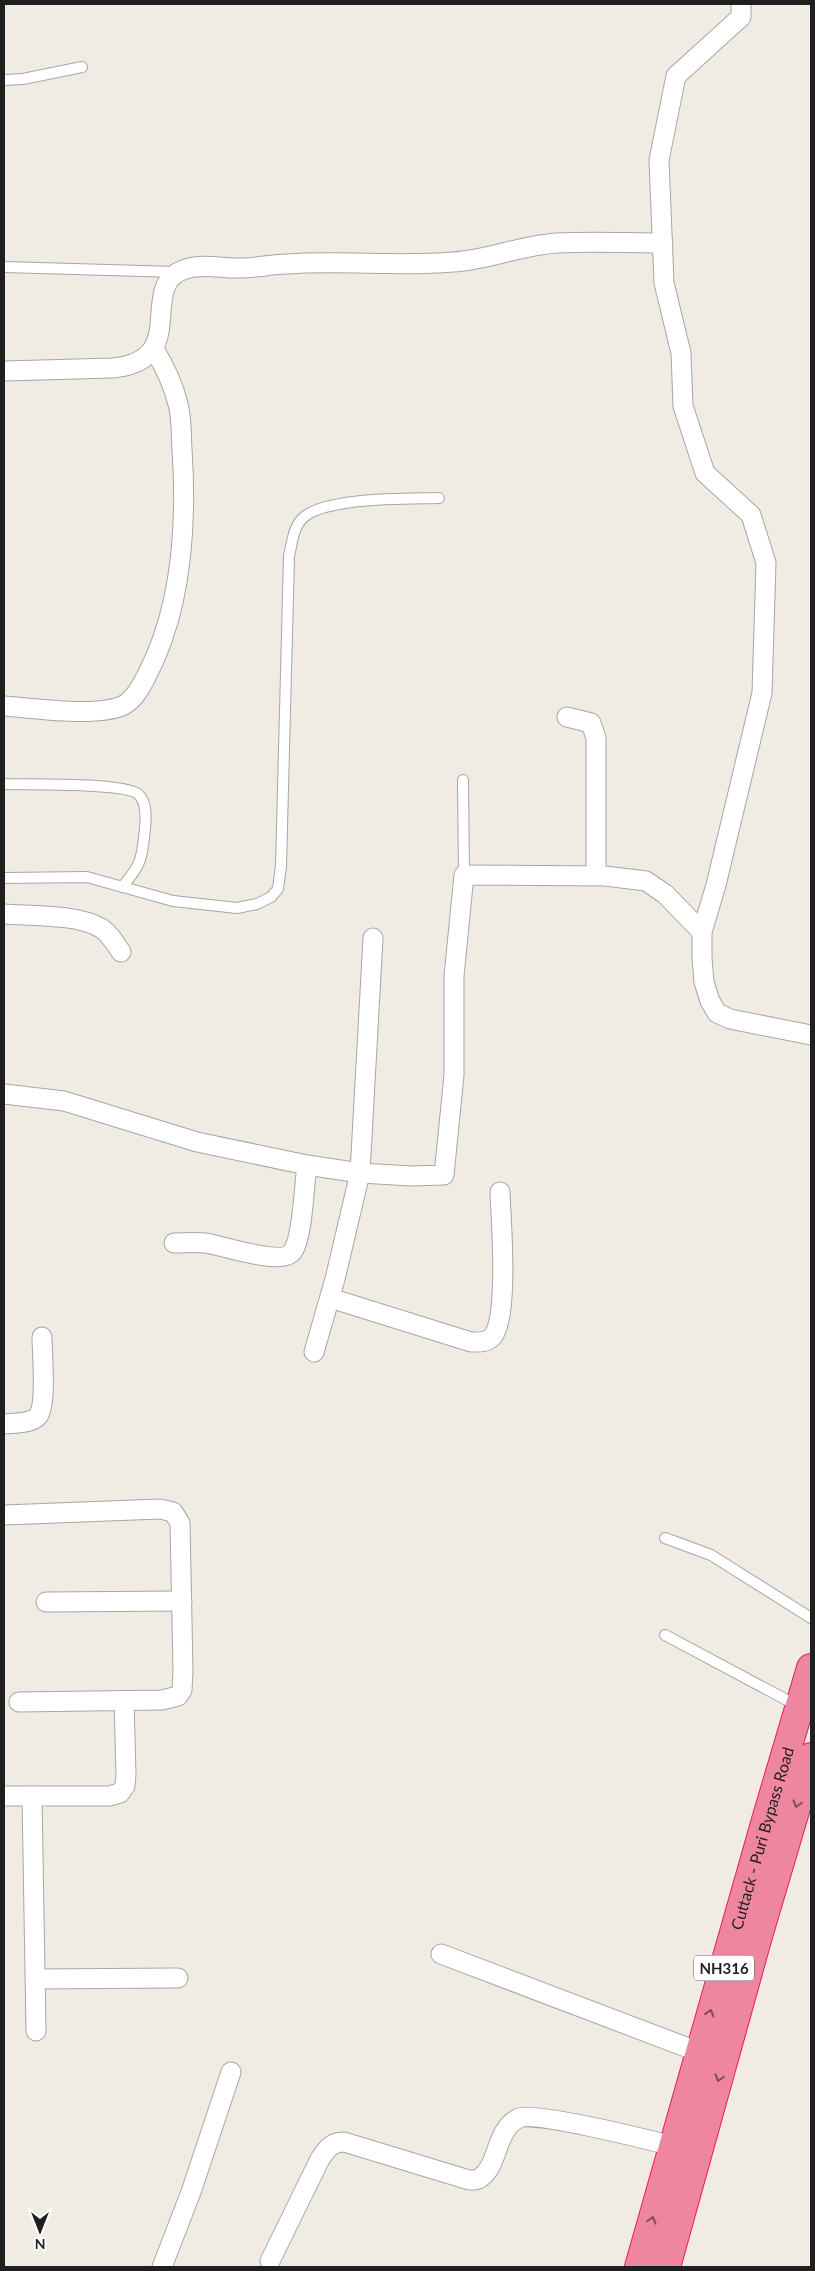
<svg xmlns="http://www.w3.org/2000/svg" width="815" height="2271" viewBox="0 0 815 2271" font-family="Lato,sans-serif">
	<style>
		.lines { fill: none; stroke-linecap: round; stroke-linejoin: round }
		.lane-casing { stroke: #a6a6a6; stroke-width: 12 }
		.street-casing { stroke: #a6a6a6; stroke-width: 21 }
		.highway-casing { stroke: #ea166a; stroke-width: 30 }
		.lane { stroke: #fff; stroke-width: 10 }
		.street { stroke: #fff; stroke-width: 19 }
		.highway { stroke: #ee869f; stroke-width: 28 }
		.oneway { stroke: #7c4d59 }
		.labels { text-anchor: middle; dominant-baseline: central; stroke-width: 4.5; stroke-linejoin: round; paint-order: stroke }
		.shield { fill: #fff; stroke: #626262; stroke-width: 1 }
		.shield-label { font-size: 15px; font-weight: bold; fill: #1f1f1f }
		.street-label { font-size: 16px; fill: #1f1f1f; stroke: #fff }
	</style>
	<rect width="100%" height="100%" fill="#f0ece4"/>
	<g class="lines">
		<g class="lane-casing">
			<g id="lane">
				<polyline points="4,80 23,79 82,67"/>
				<polyline points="4,267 177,272"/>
				<polyline points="463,780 464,875"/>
				<path d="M4 784C26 785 127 782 139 795 147 803 146 818 145 829 142 858 142 864 122 887"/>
				<path d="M4 878 87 877 173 901 237 908 257 904 271 897 278 889 281 866 289 556C292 544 293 526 304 517 328 497 406 499 439 498"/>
				<polyline points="665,1538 711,1555 811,1618"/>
				<polyline points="665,1635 798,1706"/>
			</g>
		</g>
		<g class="street-casing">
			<g id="street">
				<polyline points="741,4 741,17 676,76 659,160 664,283 681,353 683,406 705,473 751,515 766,563 762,693 716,885 702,932 702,958 704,982 710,1001 717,1013 730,1019 811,1035"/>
				<path d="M4 371 113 368C193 360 135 284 186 269 203 263 224 269 242 268 257 268 272 264 287 264 342 260 398 267 453 262 488 260 522 245 557 243 592 241 628 243 663 243"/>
				<path d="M4 706C35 708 97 718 124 705 135 699 142 685 147 675 182 608 187 524 182 449 181 435 182 418 178 404 173 383 165 367 154 349"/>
				<polyline points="567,717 591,723 596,738 596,875"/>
				<path d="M4 914C32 916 76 914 101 928 110 934 115 943 121 952"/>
				<polyline points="4,1094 64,1101 197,1142 307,1165 360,1173 412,1176 444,1175 454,1075 454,976 464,875 605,876 646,881 665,894 702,932"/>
				<path d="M174 1243C184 1243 195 1242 205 1243 222 1245 283 1267 293 1251 303 1236 304 1185 307 1165"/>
				<path d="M330 1298 471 1342C479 1342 487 1343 493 1336 509 1315 501 1220 500 1192"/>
				<polyline points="314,1352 335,1279 360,1173 373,938"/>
				<path d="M4 1424C13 1423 31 1424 38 1416 47 1404 42 1353 42 1337"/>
				<polyline points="4,1515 160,1509 173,1512 180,1523 183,1671 182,1690 178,1696 162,1700 19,1702"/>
				<polyline points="46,1602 182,1601"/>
				<polyline points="4,1796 109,1796 120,1793 125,1786 126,1774 124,1701"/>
				<polyline points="32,1796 36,2031"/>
				<polyline points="441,1954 699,2052"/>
				<polyline points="36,1979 178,1978"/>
				<path d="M270 2261 320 2159C327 2149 331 2142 344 2142L469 2180C473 2180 478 2180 480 2178 499 2166 495 2129 519 2118 535 2111 649 2140 673 2146"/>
				<polyline points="162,2267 191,2192 231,2072"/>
			</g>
		</g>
		<g class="highway-casing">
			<g id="highway">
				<path id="s1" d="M639 2267 766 1820 811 1668"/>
				<polyline points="666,2267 758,1936 811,1757"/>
			</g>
		</g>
		<use href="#lane" class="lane"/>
		<use href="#street" class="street"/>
		<use href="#highway" class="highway"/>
	</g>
	<defs><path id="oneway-chevron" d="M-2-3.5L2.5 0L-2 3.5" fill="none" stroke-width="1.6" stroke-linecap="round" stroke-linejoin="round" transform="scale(1.25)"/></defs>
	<g class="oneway">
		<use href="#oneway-chevron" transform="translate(797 1804) rotate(106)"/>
		<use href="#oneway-chevron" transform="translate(710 2013) rotate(-73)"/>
		<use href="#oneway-chevron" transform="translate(719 2078) rotate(106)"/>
		<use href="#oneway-chevron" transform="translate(652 2220) rotate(-74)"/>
	</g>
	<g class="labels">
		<rect class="shield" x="694" y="1955.5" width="60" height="25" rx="4"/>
		<g class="shield-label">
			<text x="724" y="1968">NH316</text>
		</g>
		<g class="street-label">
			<text stroke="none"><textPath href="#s1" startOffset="446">Cuttack - Puri Bypass Road</textPath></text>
		</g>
	</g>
	<rect width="815" height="2271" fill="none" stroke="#1f1f1f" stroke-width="10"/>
	<g transform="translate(40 2231) rotate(180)" stroke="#ffffff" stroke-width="4" paint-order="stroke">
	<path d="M0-4L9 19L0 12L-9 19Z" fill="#1f1f1f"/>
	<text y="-8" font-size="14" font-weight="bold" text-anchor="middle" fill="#1f1f1f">N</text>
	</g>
</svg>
